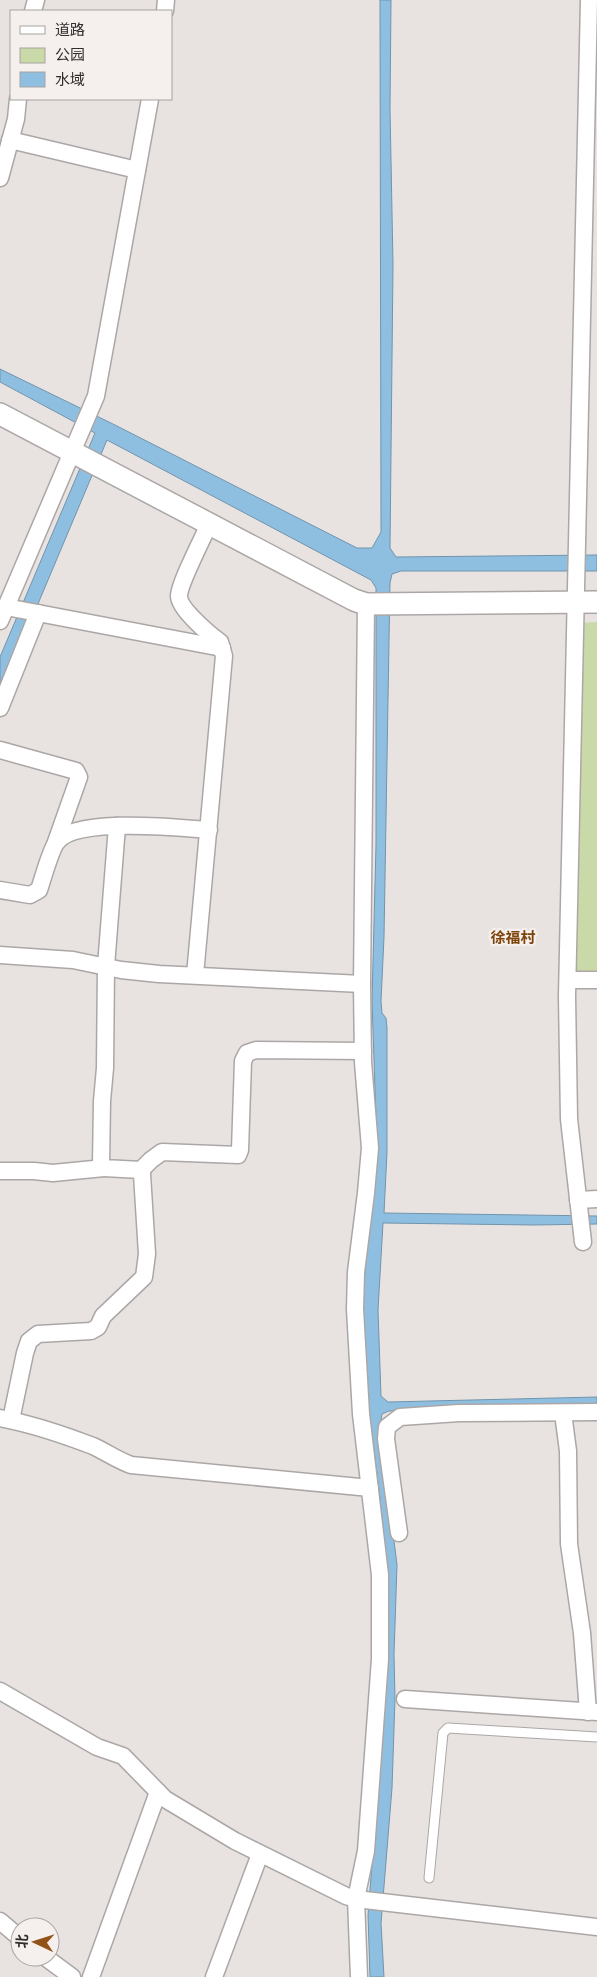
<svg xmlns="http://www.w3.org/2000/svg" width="597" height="1977" viewBox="0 0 597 1977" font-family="'Public Sans','Noto Sans SC',sans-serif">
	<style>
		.green { fill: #cad9a8 }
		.water { fill: #8ebfe1; stroke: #7294ab }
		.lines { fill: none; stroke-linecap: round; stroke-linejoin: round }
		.service-casing { stroke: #aca7a6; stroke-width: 11 }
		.minor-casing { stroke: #aca7a6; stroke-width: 19 }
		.tertiary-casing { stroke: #aca7a6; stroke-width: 24 }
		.service { stroke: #fff; stroke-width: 9 }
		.minor { stroke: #fff; stroke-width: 16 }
		.tertiary { stroke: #fff; stroke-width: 21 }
		.labels { text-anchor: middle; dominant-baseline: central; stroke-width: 4.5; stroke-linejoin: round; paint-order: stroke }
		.quarter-label { font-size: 15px; font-weight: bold; fill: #7d450b; stroke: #f5f0ee }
	</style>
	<rect width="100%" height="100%" fill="#e8e3e1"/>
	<polygon class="green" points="597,622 597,977 573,977 581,623"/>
	<polygon class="water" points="380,0 391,0 390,109 393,264 390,548 396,557 597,555 597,571 401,571 392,574 390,583 384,937 381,1001 382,1013 386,1018 387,1028 387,1152 384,1213 597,1216 597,1224 534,1225 383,1223 378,1310 381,1396 388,1402 597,1397 597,1405 389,1411 382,1414 380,1427 397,1565 394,1654 395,1699 392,1788 381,1923 384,1977 370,1977 368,1915 383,1723 384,1551 380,1498 368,1405 363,1318 365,1266 376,1118 372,1001 376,845 376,588 371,580 107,440 0,694 0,657 95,433 0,382 0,369 113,424 357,548 372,548 381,532"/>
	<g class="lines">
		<g class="service-casing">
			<polyline id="service" points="429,1878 443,1733 448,1728 597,1737"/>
		</g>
		<g class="minor-casing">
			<g id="minor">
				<polyline points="33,11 36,0"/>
				<polyline points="165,11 166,0"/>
				<polyline points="10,140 137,170"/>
				<polyline points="0,178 16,119 18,99"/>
				<polyline points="6,607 222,648"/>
				<polyline points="0,621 96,396 150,99"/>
				<polyline points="0,708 38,613"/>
				<polyline points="0,750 76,771 79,777 56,842"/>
				<path d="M0 890 30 895 39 890C43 878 50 852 56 843 74 816 180 828 209 830"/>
				<polyline points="0,955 73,960 121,970 159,974 362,984"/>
				<path d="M195 975 224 656 220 642C210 635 179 609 179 596 179 584 203 538 209 524"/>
				<polyline points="568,980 597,980"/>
				<polyline points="141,1170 151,1160 162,1152 238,1155 240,1150 243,1061 247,1053 256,1050 363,1051"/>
				<polyline points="0,1171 34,1171 53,1173 104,1168"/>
				<polyline points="578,1200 597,1199"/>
				<polyline points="583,1242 569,1119 567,996 589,0"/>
				<polyline points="563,1413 568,1451 569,1544 582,1633 588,1712"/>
				<path d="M0 1418C32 1424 62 1434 93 1446 106 1452 117 1460 131 1465L370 1488"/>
				<polyline points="11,1420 25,1353 29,1341 38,1334 91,1331 98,1327 103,1316 144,1277 147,1254 142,1174 141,1170 104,1168 101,1165 102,1101 105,1068 106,966 117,826"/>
				<polyline points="399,1533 386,1439 387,1427 400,1417 459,1413 597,1412"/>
				<polyline points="0,1691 97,1747 123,1756 165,1799 235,1841 346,1896 356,1899 597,1927"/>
				<polyline points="405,1699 597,1712"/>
				<polyline points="0,1921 20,1938"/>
				<polyline points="45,1957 72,1977"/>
				<polyline points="91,1977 158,1792"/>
				<polyline points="214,1977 260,1854"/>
				<polyline points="359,1977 356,1899 366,1851 380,1659 380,1575 361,1414 355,1309 356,1272 366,1193 370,1148 363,1062 362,984 366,604"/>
			</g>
		</g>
		<g class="tertiary-casing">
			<polyline id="tertiary" points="0,414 354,600 366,604 597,602"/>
		</g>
		<use href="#service" class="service"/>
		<use href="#minor" class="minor"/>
		<use href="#tertiary" class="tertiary"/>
	</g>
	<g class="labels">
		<g class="quarter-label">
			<text x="513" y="937">徐福村</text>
		</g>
	</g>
	<rect x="10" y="10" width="162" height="90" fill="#f5f0ee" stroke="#a7a3a1"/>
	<rect x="20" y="26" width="25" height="8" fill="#ffffff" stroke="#a7a3a1"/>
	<text x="55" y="35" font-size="15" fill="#312f2e">道路</text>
	<rect x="20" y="48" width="25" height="15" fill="#cad9a8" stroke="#a7a3a1"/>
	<text x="55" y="60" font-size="15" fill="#312f2e">公园</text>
	<rect x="20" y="72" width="25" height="15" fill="#8ebfe1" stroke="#a7a3a1"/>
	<text x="55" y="85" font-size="15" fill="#312f2e">水域</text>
	<g transform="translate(35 1942) rotate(274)"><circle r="24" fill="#f5f0ee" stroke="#a7a3a1"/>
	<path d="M0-4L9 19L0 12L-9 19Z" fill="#915316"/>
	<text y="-8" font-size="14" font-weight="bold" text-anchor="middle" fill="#312f2e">北</text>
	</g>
</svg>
